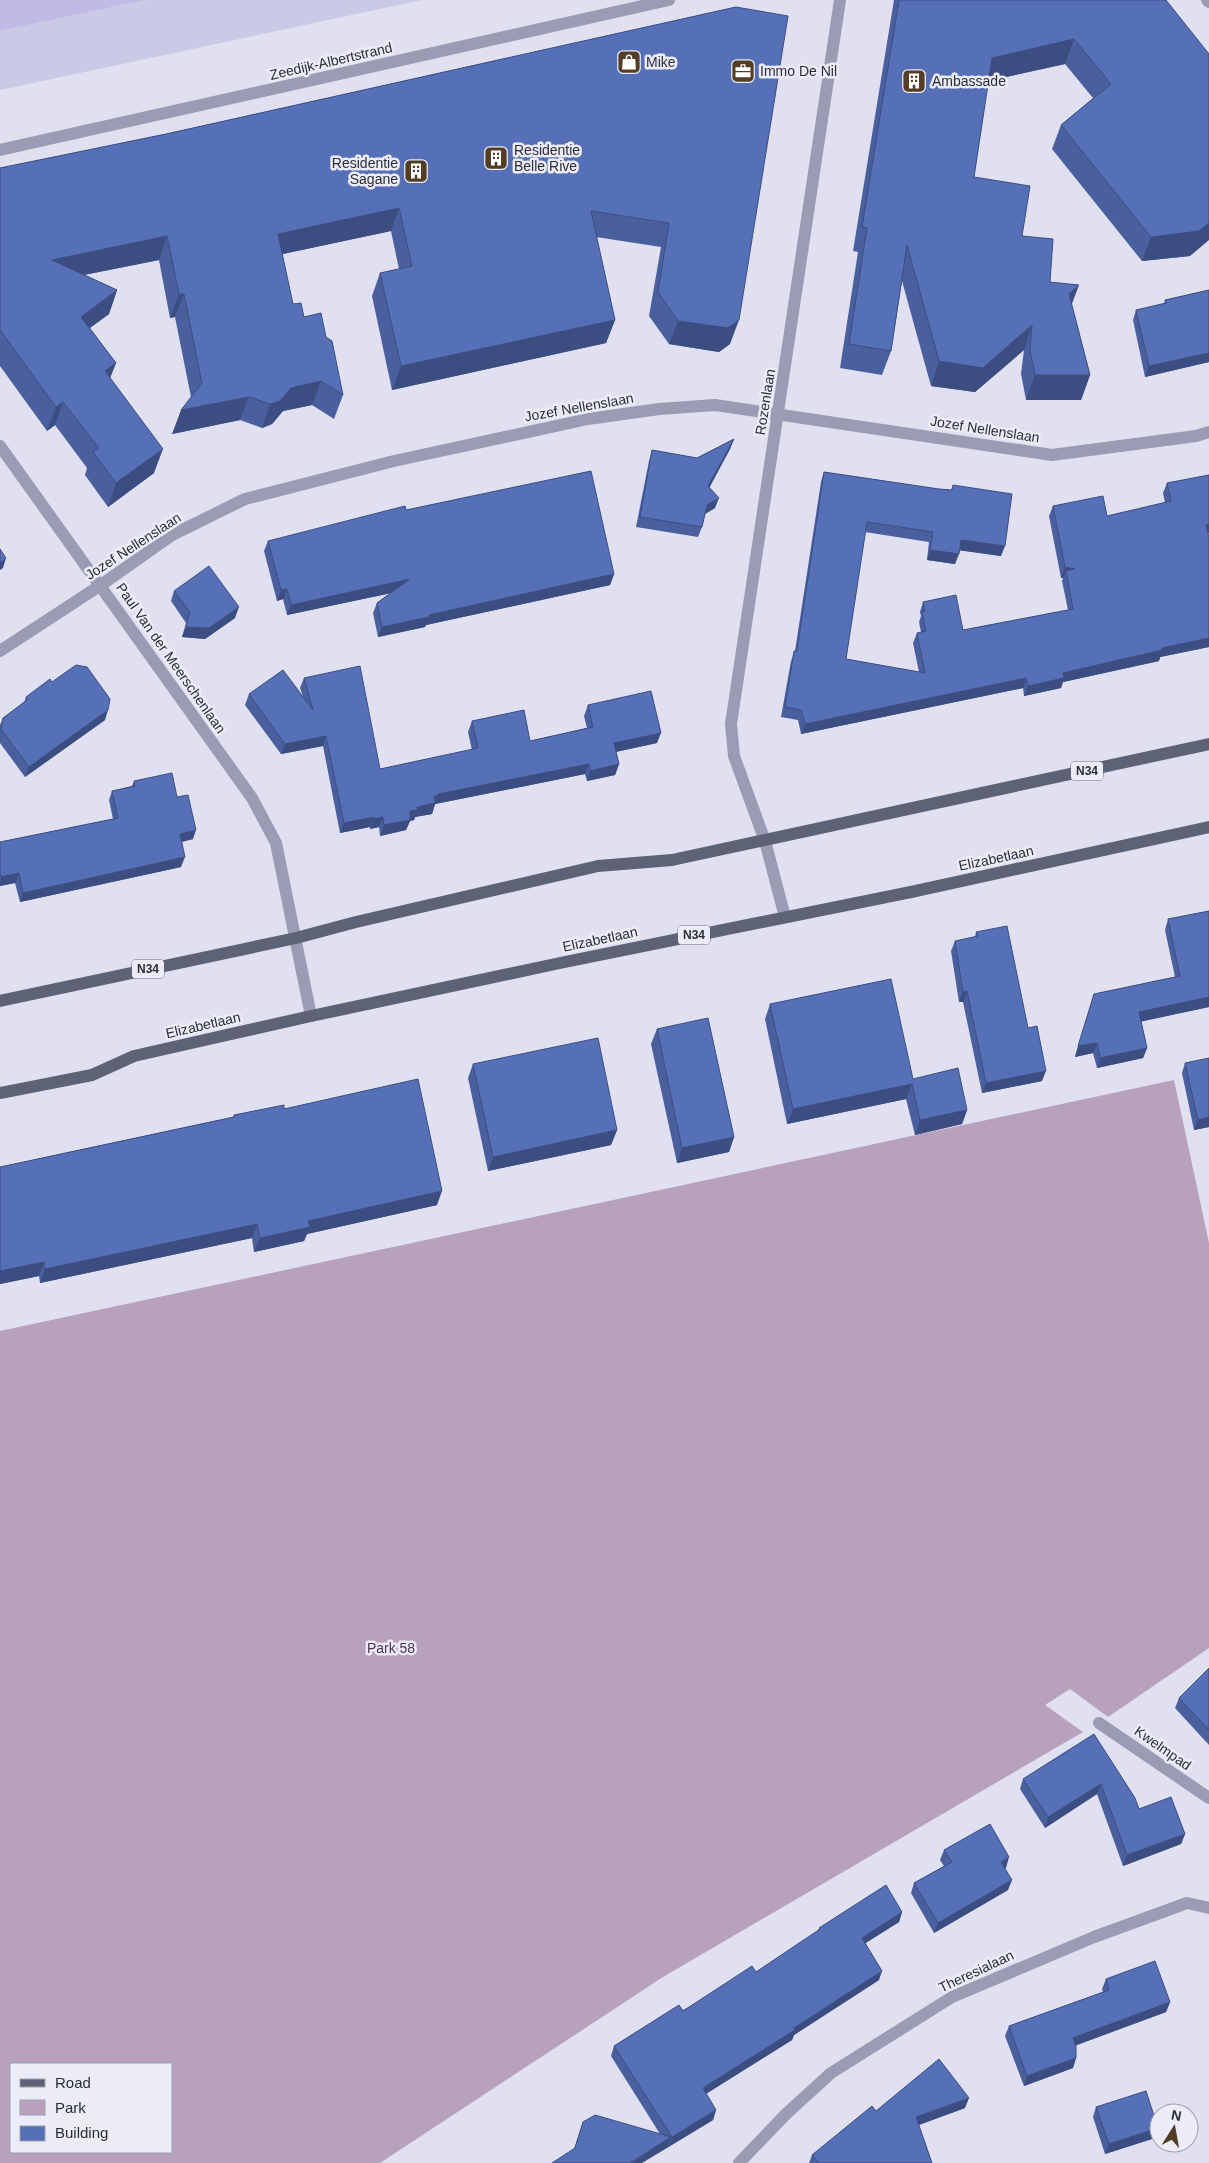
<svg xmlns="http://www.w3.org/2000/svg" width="1209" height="2163" viewBox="0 0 1209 2163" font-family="Helvetica,sans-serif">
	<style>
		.green { fill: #b8a1bd; fill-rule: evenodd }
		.sand { fill: #c1bae7 }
		.plaza { fill: #cac9e6 }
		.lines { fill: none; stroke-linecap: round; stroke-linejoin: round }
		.minor { stroke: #9b9cb3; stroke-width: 12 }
		.major { stroke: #5d6276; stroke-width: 12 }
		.wall { fill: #4a609e }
		.shaded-wall { fill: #3c4e81 }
		.building { fill: #5670b8; stroke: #3c4e81 }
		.labels { text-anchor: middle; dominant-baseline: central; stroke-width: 5; stroke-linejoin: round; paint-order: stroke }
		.shield { fill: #ececf8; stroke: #646670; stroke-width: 1 }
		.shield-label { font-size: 12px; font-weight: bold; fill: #2a2d36 }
		.street-label { font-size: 14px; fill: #2a2d36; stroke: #ececf8 }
		.poi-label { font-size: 14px; fill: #2a2d36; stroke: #ececf8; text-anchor: start }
		.park-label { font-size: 14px; fill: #4d3151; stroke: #ececf8 }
	</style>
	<rect width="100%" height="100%" fill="#e0e0f0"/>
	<path class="green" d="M1174 1080 1209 1243V1648L1108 1717 1070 1689 1045 1705 1083 1732 663 1977 380 2163H0V1331ZM11 2064H171V2152H11Z"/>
	<polygon class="sand" points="0,0 146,0 0,31"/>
	<polygon class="plaza" points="146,0 422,0 0,90 0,31"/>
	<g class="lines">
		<g class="minor">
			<polyline points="1207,0 1209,2"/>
			<polyline points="0,150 669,0"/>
			<polyline points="0,446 252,798 276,843 311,1016"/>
			<polyline points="0,651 101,585 172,535 245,499 394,461 588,419 659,409 715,405 1052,455 1196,436 1209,432"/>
			<polyline points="785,917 765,841 734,756 731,724 840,0"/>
			<polyline points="1099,1723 1209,1798"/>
			<polyline points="739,2163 786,2114 831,2073 952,1997 1094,1937 1187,1903 1209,1908"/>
		</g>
		<g class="major">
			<polyline points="0,1001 296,938 356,922 598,866 672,860 1209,744"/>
			<polyline points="0,1093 92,1075 134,1056 311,1016 560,963 911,892 1209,827"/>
		</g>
	</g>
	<g class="wall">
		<polygon points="894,0 1166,0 1190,256 1142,261 1052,149 1061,125 1093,98 1065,64 988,81 974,177 1022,236 1050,282 1072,305 1090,375 1081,400 1026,400 1021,374 1024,350 975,392 931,386 902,281 891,351 882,375 840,368 858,252 853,251"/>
		<polygon points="736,7 730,344 719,352 669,344 649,316 661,247 596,237 615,320 606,343 392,390 372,296 380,273 399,269 391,231 282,254 293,304 304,317 326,337 343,395 334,419 312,405 283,411 272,424 262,428 240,420 172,434 191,397 175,317 170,318 159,260 84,275 117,290 109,314 90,328 116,363 110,377 154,473 108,507 85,475 87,468 55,425 47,431 0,366 0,168 166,134"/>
		<polygon points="1209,290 1209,362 1145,377 1133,320 1136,310 1164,304 1165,300"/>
		<polygon points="734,439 730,449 709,487 715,508 705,514 702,527 698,537 636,527 649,461 652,450 697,458"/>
		<polygon points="824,472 939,489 951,490 953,485 1001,556 959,550 955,564 927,560 929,542 865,532 846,659 919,672 913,643 917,633 921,632 919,622 921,616 920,612 923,602 963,630 1068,610 1062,581 1063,578 1061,578 1049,516 1053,506 1107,516 1165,503 1163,493 1167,483 1209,475 1209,533 1208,534 1209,538 1209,647 1160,657 1159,661 1063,682 1061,688 1024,696 1023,688 801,734 798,720 781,717 791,661 795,651 821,482"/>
		<polygon points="406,510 614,574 610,585 426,625 425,627 378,637 373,613 377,603 391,593 287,615 283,599 277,601 264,551 268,541"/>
		<polygon points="174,591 235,618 205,639 182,637 186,623 171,601"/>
		<polygon points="304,678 380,769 472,750 468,732 472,721 530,741 587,728 584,716 588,705 657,743 616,752 619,764 615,775 587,781 585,774 435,804 432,814 415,817 414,820 410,821 406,830 380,836 379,827 370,829 370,827 340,833 323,746 281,754 245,705 249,694 303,696 300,688"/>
		<polygon points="52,682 105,720 25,777 0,743 0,725 3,718 24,703 26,697"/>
		<polygon points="134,781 177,797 193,839 182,842 181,867 20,902 15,883 0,886 0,842 113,819 109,800 112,791 132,786"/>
		<polygon points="1209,911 1209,1008 1209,1007 1141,1021 1147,1048 1143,1058 1097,1068 1093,1053 1075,1057 1094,994 1175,977 1165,930 1168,919"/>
		<polygon points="976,932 1028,1028 1042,1081 982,1093 963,1002 959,1002 951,951 955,941 975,937"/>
		<polygon points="770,1004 913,1079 967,1110 962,1124 915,1135 906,1099 787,1124 765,1019"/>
		<polygon points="657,1029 734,1137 729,1152 677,1163 651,1044"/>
		<polygon points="1185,1063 1209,1127 1194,1130 1182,1073"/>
		<polygon points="473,1064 617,1130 611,1145 488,1171 468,1078"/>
		<polygon points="284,1109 437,1205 307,1234 304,1241 254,1252 252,1238 40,1283 39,1276 0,1284 0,1167 233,1117 234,1115"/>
		<polygon points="1209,1668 1209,1745 1175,1708 1179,1698"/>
		<polygon points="1094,1734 1139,1809 1185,1834 1181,1844 1123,1866 1097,1794 1045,1828 1020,1789 1023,1779"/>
		<polygon points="944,1850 1006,1868 1005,1868 1008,1890 934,1933 911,1893 914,1883 944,1866 940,1860"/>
		<polygon points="902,1912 899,1922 865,1943 879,1980 794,2035 792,2040 706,2094 716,2110 713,2120 667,2148 574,2149 583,2122 660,2134 611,2056 614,2046 756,1972 818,1931 819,1928"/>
		<polygon points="1106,1979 1170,2002 1166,2012 1076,2045 1076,2058 1073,2068 1024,2086 1005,2036 1009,2026 1103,1992 1102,1989"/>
		<polygon points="1096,2107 1158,2128 1155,2138 1105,2154 1093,2117"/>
		<polygon points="965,2108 919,2125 932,2163 809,2163 812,2155 876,2111"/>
	</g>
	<g class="shaded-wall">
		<polygon points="1074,39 1065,64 983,82 992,58"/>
		<polygon points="399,208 391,231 269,257 278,234"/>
		<polygon points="1209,223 1209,240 1190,256 1142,261 1151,237"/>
		<polygon points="167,236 159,260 43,283 52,260"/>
		<polygon points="1079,285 1070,309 1069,294"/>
		<polygon points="117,290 109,314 73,340 81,317"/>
		<polygon points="179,294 184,294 175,317 170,318"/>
		<polygon points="615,320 606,343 392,390 401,366"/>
		<polygon points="739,320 730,344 719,352 669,344 678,321"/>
		<polygon points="1032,325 1024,350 975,392 931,386 939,361"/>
		<polygon points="1209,353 1209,362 1145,377 1149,366"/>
		<polygon points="116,363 107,386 105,371"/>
		<polygon points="1035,375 1090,375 1081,400 1026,400"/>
		<polygon points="321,381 312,405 283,411 272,424 262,428 270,404 291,388"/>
		<polygon points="249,397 240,420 172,434 181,410"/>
		<polygon points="63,402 55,425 47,431 56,407"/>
		<polygon points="734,439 730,449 705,496 708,486"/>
		<polygon points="163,449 154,473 108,507 116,483"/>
		<polygon points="719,498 715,508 703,515 707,505"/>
		<polygon points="1209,524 1209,533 1202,535 1206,525"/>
		<polygon points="961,540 1005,546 1001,556 957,550"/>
		<polygon points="930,550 959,554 955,564 927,560"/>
		<polygon points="6,558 3,568 0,570 0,563"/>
		<polygon points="1065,567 1075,569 1066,571 1063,578 1061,578"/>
		<polygon points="614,574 610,585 426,625 425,627 378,637 382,627 429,615"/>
		<polygon points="410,579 406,590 287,615 291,605"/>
		<polygon points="287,589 283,599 277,601 281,590"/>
		<polygon points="239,607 235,618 205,639 182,637 186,627"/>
		<polygon points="1209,638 1209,647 1160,657 1159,661 1063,682 1061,688 1024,696 1028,686 1063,673 1162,648"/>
		<polygon points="1026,678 1023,688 801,734 805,724"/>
		<polygon points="108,710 105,720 25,777 29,767"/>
		<polygon points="661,733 657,743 610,753 614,743"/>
		<polygon points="326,736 323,746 281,754 285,744"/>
		<polygon points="589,764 585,774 435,804 432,814 415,817 414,820 410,821 406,830 380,836 384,825 410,811 438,794"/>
		<polygon points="619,764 615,775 587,781 590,771"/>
		<polygon points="374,817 370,827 340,833 344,823"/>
		<polygon points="383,817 379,827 370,829 374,819"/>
		<polygon points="196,830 193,839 176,843 180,834"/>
		<polygon points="185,857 181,867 20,902 23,893"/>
		<polygon points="19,873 15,883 0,886 1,877"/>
		<polygon points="967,991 963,1002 959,1002 963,992"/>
		<polygon points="1209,997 1209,1007 1135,1023 1139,1012"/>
		<polygon points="1097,1043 1093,1053 1075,1057 1078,1046"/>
		<polygon points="1147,1048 1143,1058 1097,1068 1100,1058"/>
		<polygon points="1046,1071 1042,1081 982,1093 986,1083"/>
		<polygon points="912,1084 906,1099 787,1124 793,1109"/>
		<polygon points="967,1110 962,1124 915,1135 920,1120"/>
		<polygon points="1209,1117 1209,1127 1194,1130 1198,1120"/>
		<polygon points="617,1130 611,1145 488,1171 493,1157"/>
		<polygon points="734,1137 729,1152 677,1163 682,1148"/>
		<polygon points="442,1191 437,1205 307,1234 304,1241 254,1252 260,1238 308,1221"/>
		<polygon points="257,1224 252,1238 40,1283 45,1269"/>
		<polygon points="44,1262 39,1276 0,1284 0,1271"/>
		<polygon points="1101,1784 1097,1794 1045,1828 1048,1817"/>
		<polygon points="1185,1834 1181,1844 1123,1866 1127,1855"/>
		<polygon points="1009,1857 1006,1868 998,1872 1001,1862"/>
		<polygon points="1012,1880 1008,1890 934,1933 938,1923"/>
		<polygon points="902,1912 899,1922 858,1948 862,1938"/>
		<polygon points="882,1971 879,1980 794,2035 792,2040 699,2098 703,2088 794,2028"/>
		<polygon points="1170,2002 1166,2012 1069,2048 1073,2038"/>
		<polygon points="1076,2058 1073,2068 1024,2086 1027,2076"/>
		<polygon points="969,2098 965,2108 913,2127 916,2117"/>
		<polygon points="716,2110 713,2120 668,2147 672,2137"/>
		<polygon points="1158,2128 1155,2138 1105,2154 1109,2144"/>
		<polygon points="671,2137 667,2148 642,2163 630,2163"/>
	</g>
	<g class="building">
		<polygon points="899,0 1166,0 1209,54 1209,223 1199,231 1151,237 1061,125 1111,84 1074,39 992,58 974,177 1030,186 1022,236 1053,239 1050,282 1079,285 1069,294 1090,375 1035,375 1030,350 1032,325 983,368 939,361 907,245 891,351 849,344 867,228 862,227"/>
		<polygon points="736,7 788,16 739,320 728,328 678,321 658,292 669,223 591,211 615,320 401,366 380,273 412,266 399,208 278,234 293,304 301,303 304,317 321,313 326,337 332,341 343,395 321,381 291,388 280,401 270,404 249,397 181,410 202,383 184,294 179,294 167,236 52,260 117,290 81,317 116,363 105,371 163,449 116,483 93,452 99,448 63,402 56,407 0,330 0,168 166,134"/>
		<polygon points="1209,290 1209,353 1149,366 1136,310 1166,303 1165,300"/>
		<polygon points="734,439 708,486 719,498 707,505 702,527 640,517 652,450 697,458"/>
		<polygon points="591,471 614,574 429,615 429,617 382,627 377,603 410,579 291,605 287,589 281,590 268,541 405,506 406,510"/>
		<polygon points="824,472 939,489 952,490 953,485 1012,494 1005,546 961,540 959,554 930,550 933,532 867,522 846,659 925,673 917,633 926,631 922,612 925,611 923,602 956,595 963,630 1073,609 1066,571 1075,569 1065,567 1053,506 1103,496 1107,516 1171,501 1167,483 1209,475 1209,524 1206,525 1209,538 1209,638 1162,648 1162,650 1063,673 1064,678 1028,686 1026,678 805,724 801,710 785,707 794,651 797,651"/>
		<polygon points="0,549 6,558 0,563"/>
		<polygon points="209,566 239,607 209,628 186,627 190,612 174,591"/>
		<polygon points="76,665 87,667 110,699 108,710 29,767 1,729 3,718 27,700 26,697 50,679 52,682"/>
		<polygon points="360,666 380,769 478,748 472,721 524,710 530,741 593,727 588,705 651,691 661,733 614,743 619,764 590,771 589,764 438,794 438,796 434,796 435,803 417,807 417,810 410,811 410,820 384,825 383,817 374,819 374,817 344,823 326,736 285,744 249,694 283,670 313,710 304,678"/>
		<polygon points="172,773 177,797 188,795 196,830 180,834 185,857 23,893 19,873 1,877 0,873 0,842 118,818 112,791 135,786 134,781"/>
		<polygon points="1209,911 1209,997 1139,1012 1147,1048 1100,1058 1097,1043 1078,1046 1094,994 1180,976 1168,919"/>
		<polygon points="1007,926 1028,1028 1037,1026 1046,1071 986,1083 967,991 963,992 955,941 978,936 976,932"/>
		<polygon points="891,979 913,1079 958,1068 967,1110 920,1120 912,1084 793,1109 770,1004"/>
		<polygon points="708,1018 734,1137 682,1148 657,1029"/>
		<polygon points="598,1038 617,1130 493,1157 473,1064"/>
		<polygon points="1209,1058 1209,1117 1198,1120 1185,1063"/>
		<polygon points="418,1079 442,1191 308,1221 310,1227 260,1238 257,1224 45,1269 44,1262 0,1271 0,1167 234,1117 234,1115 284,1105 284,1109"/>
		<polygon points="1209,1668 1209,1730 1179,1698"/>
		<polygon points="1094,1734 1135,1798 1139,1809 1171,1797 1185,1834 1127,1855 1101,1784 1048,1817 1023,1779"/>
		<polygon points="990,1824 1009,1857 1001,1862 1012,1880 938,1923 914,1883 952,1862 944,1850"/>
		<polygon points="886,1885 902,1912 862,1938 882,1971 794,2028 795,2030 703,2088 716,2110 672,2137 614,2046 679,2005 683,2011 752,1966 756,1972 820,1929 819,1928"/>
		<polygon points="1155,1961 1170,2002 1073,2038 1076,2046 1076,2058 1027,2076 1009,2026 1109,1990 1106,1979"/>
		<polygon points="939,2059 969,2098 916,2117 932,2163 819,2163 812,2155 872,2106 876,2111"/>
		<polygon points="1146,2091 1158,2128 1109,2144 1096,2107"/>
		<polygon points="595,2115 671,2137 631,2162 631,2163 552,2163 575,2148 583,2122"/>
	</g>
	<defs>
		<g id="shop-square" transform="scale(1.25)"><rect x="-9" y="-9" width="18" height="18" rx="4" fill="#533e25" stroke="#ececf8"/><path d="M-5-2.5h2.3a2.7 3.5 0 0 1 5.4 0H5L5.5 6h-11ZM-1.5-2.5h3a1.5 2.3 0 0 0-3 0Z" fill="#fff"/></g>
		<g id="office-square" transform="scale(1.25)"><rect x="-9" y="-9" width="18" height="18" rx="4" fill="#533e25" stroke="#ececf8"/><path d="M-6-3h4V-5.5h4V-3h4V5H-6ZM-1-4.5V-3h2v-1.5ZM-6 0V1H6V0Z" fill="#fff"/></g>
		<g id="building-square" transform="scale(1.25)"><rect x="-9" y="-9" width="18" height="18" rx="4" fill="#533e25" stroke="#ececf8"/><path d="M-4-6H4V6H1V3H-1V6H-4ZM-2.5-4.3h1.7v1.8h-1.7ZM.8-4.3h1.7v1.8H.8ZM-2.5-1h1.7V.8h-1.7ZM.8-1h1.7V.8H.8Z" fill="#fff"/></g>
	</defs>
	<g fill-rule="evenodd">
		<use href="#shop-square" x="629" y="62"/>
		<use href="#office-square" x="743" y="71"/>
		<use href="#building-square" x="914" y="81"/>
		<use href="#building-square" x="496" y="158"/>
		<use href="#building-square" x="416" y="171"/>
	</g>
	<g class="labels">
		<g class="shield">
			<rect x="1071" y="761.5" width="32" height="19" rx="4"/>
			<rect x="678" y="925.5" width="32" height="19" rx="4"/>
			<rect x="132" y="959.5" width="32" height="19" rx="4"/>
		</g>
		<g class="shield-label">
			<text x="1087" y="771">N34</text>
			<text x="694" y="935">N34</text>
			<text x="148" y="969">N34</text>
		</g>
		<g class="street-label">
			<text transform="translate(331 61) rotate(-13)">Zeedijk-Albertstrand</text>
			<text transform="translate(765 402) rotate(-81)">Rozenlaan</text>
			<text transform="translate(579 407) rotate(-10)">Jozef Nellenslaan</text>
			<text transform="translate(985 429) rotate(9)">Jozef Nellenslaan</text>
			<text transform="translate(133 546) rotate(-33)">Jozef Nellenslaan</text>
			<text transform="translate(171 658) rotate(55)">Paul Van der Meerschenlaan</text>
			<text transform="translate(996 858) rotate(-12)">Elizabetlaan</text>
			<text transform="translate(600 939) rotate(-12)">Elizabetlaan</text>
			<text transform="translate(203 1025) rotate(-13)">Elizabetlaan</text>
			<text transform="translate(1163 1748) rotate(35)">Kwelmpad</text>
			<text transform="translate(976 1971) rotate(-25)">Theresialaan</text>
		</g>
		<g class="poi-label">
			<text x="646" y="62">Mike</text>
			<text x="760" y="71">Immo De Nil</text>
			<text x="932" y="81">Ambassade</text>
			<text x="514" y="150">Residentie<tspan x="514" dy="16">Belle Rive</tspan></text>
			<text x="398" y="163" text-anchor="end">Residentie<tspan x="398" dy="16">Sagane</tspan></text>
		</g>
		<g class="park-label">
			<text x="391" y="1648">Park 58</text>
		</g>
	</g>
	<rect x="10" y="2063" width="162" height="90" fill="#ececf8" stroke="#9ea0aa"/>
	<rect x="20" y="2079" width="25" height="8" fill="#5d6276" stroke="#9ea0aa"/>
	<text x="55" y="2088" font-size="15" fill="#2a2d36">Road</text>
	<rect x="20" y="2100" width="25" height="15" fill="#b8a1bd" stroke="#9ea0aa"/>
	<text x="55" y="2113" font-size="15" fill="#2a2d36">Park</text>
	<rect x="20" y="2126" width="25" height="15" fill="#5670b8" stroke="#9ea0aa"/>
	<text x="55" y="2138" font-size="15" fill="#2a2d36">Building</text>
	<g transform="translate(1174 2128) rotate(11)"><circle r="24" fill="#ececf8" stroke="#9ea0aa"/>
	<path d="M0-4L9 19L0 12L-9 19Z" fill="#533e25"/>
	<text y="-8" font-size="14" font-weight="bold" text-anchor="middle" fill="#2a2d36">N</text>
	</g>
</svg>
